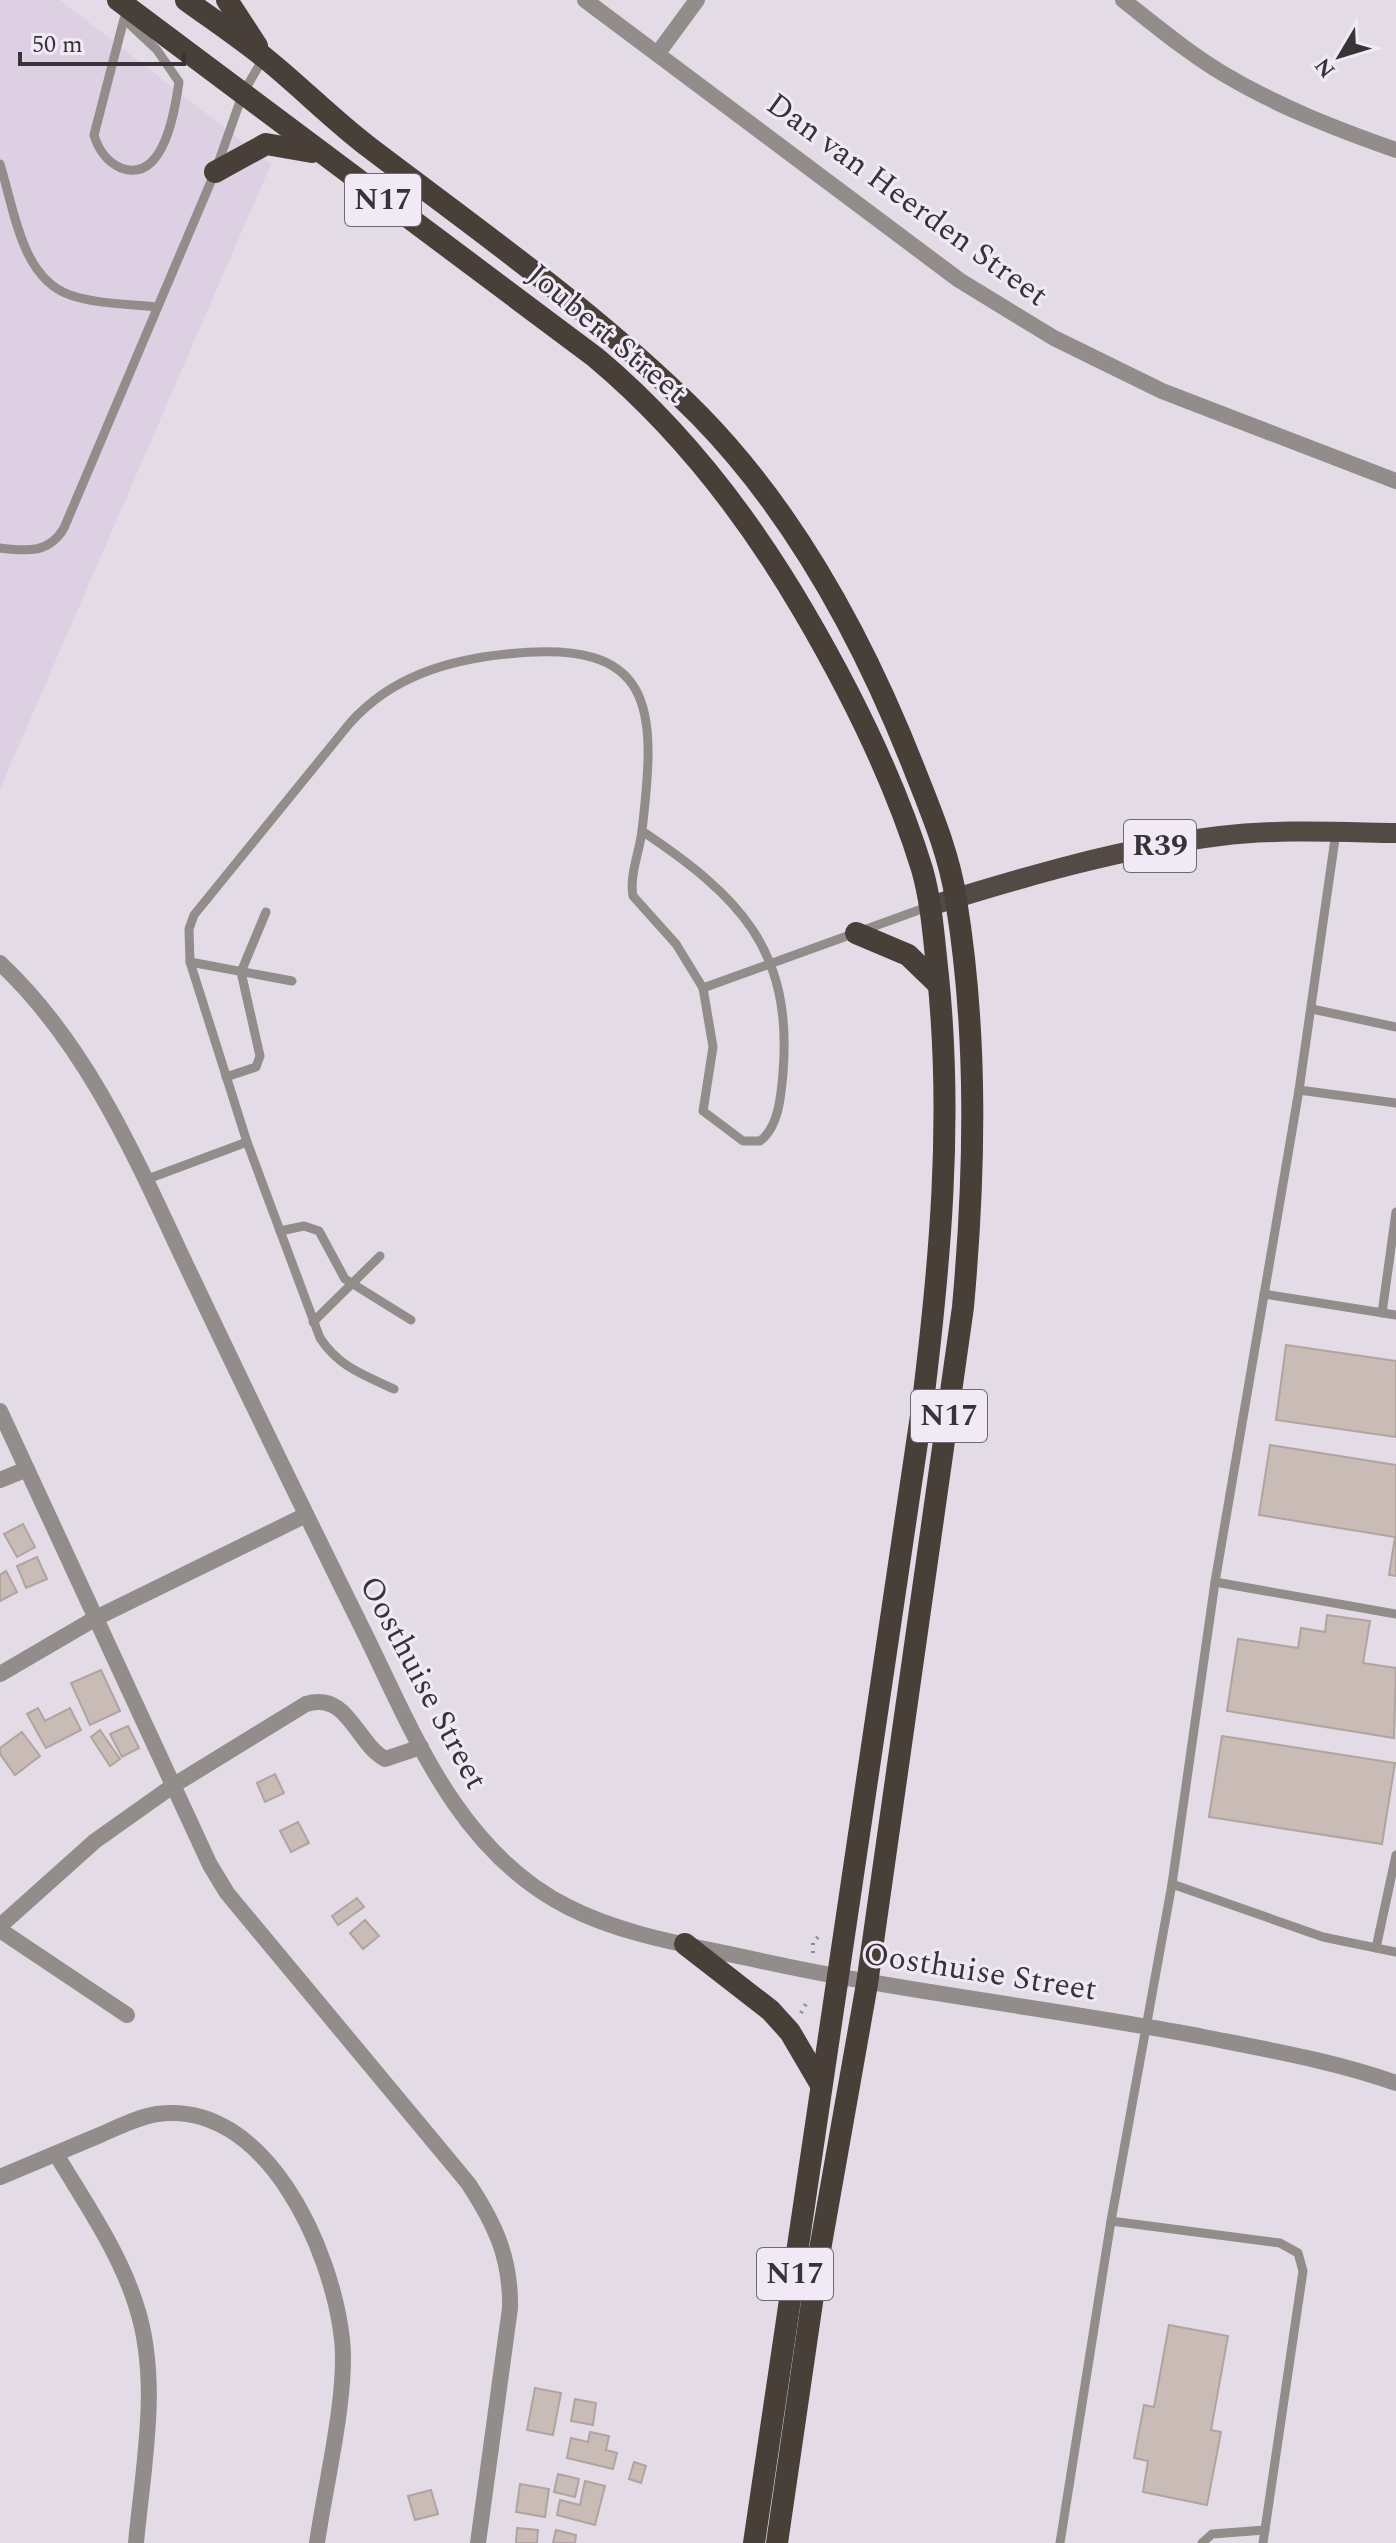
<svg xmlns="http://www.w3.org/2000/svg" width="1396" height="2543" viewBox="0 0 1396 2543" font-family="Spectral,serif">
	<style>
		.built { fill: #dcd0e2 }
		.building { fill: #c9bbb6; stroke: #b1a49f; stroke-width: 2 }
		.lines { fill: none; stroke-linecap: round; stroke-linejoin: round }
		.path { stroke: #8e8990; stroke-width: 4; stroke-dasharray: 2 6; stroke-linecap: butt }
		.service { stroke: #928d8a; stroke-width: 9 }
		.minor { stroke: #928d8a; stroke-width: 16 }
		.primary { stroke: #534a45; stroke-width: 20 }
		.trunk { stroke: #483f39; stroke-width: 22 }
		.labels { text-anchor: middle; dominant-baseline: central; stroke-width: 6; stroke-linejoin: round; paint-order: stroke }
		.shield { fill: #f1e9f5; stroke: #6f6a71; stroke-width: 2 }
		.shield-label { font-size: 30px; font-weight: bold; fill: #373438 }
		.street-label { font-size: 32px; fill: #373438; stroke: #f1e9f5 }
	</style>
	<rect width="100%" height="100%" fill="#e3dce7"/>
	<polygon class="built" points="0,0 60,0 271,164 0,789"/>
	<g class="building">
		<polygon points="1286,1345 1396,1361 1396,1437 1276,1420"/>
		<polygon points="1270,1445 1396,1465 1396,1576 1389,1575 1395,1537 1259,1515"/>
		<polygon points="23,1524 35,1547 17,1557 4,1534"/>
		<polygon points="37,1557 47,1579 26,1588 17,1566"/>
		<polygon points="6,1571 17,1592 0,1601 0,1575"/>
		<polygon points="1327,1615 1370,1621 1363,1663 1396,1668 1394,1738 1227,1711 1238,1639 1298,1648 1301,1628 1325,1632"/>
		<polygon points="101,1670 120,1711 90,1725 71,1683"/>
		<polygon points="38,1708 45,1721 70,1708 81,1730 46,1748 27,1714"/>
		<polygon points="128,1726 139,1748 122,1757 110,1734"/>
		<polygon points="100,1730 120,1759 110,1766 91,1737"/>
		<polygon points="22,1732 40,1756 15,1775 0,1754 0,1748"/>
		<polygon points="1222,1736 1395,1763 1382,1844 1209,1817"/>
		<polygon points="275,1774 284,1793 265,1802 257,1783"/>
		<polygon points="298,1822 309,1843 291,1852 280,1831"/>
		<polygon points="357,1898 364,1907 338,1925 332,1916"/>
		<polygon points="365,1920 379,1936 363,1949 350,1933"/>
		<polygon points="1169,2325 1228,2336 1211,2430 1221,2432 1207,2505 1143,2492 1148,2461 1134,2458 1144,2405 1154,2407"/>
		<polygon points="535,2388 561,2393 553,2435 527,2430"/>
		<polygon points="575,2399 596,2403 593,2425 571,2421"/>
		<polygon points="590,2432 609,2436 606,2450 617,2453 613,2469 567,2458 571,2438 588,2442"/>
		<polygon points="634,2462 646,2466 641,2483 629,2479"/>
		<polygon points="558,2474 579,2479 575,2497 554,2492"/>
		<polygon points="585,2481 605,2486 595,2525 557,2515 560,2500 580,2505"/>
		<polygon points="520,2484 549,2489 545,2517 516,2512"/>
		<polygon points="431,2490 438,2514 415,2520 408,2496"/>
		<polygon points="517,2528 538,2530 537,2543 516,2543"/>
		<polygon points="556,2530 576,2535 575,2543 553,2543"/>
	</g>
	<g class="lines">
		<g class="path">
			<polyline points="813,1953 813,1942 822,1933"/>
			<polyline points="801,2013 808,2000"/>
		</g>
		<g class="service">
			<path d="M124 19 157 50 179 82C175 110 164 184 121 168 107 162 98 149 94 135L124 19 128 10"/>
			<path d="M0 164C14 208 21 278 70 295 96 304 129 304 156 307"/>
			<path d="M0 548C27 551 49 554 64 528L215 172 243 93 264 57"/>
			<polyline points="190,962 292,981"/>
			<polyline points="703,988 930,906"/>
			<polyline points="1312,1009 1396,1027"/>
			<polyline points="226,1077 256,1067 260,1056 241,972 266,912"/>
			<polyline points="1299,1090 1336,832"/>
			<polyline points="145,1180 247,1142"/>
			<polyline points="280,1231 304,1226 319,1231 345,1279 411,1320"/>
			<polyline points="1264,1294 1396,1315"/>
			<polyline points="1382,1313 1396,1212"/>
			<polyline points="313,1322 380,1256"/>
			<path d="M394 1389C364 1375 339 1367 320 1338L247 1142 190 962 189 929 194 915 350 723C391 677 447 660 507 654 655 638 657 706 642 830 640 851 629 875 633 896L676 944 703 988 713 1047 703 1111 743 1141H760C779 1127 781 1095 783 1073 793 949 739 896 642 831"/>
			<polyline points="1215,1582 1396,1614"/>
			<polyline points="1172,1884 1323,1937 1396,1952"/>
			<polyline points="1376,1948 1396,1855"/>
			<polyline points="1111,2221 1280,2243 1298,2253 1303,2271 1263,2543"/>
			<polyline points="1060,2543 1111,2221 1172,1884 1215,1582 1299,1090 1396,1103"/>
			<polyline points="1202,2543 1212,2534 1265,2530"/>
		</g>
		<g class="minor">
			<polyline points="585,0 959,280 1054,338 1162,391 1396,481"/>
			<path d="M1123 0C1155 25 1187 52 1222 73 1277 106 1336 129 1396 150"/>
			<polyline points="658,53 697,0"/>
			<path d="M0 963C94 1051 143 1176 198 1290 253 1406 309 1521 366 1636 416 1739 460 1852 568 1907 623 1935 688 1945 748 1958 899 1992 1053 2008 1204 2037 1269 2050 1334 2061 1396 2083"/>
			<path d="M0 1411 210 1865 227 1893 468 2183C495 2224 511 2258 510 2308L478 2543"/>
			<polyline points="0,1480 27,1469"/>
			<polyline points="0,1674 96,1618 306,1515"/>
			<path d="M0 1926 95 1841 174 1785 306 1704C348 1691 356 1743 385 1759L421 1747"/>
			<polyline points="0,1930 127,2015"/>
			<path d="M56 2154C85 2203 119 2251 136 2305 161 2380 143 2466 136 2543"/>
			<path d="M0 2177C33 2163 67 2149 100 2135 118 2127 138 2117 157 2114 266 2099 332 2250 342 2339 348 2394 325 2486 317 2543"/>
		</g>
		<path class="primary" d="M930 906C1024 877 1121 848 1220 836 1278 829 1337 832 1396 833"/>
		<g class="trunk">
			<path d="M118 0 595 357C680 428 748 516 804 612 852 694 894 778 922 869 932 904 934 941 938 976 953 1122 940 1265 922 1409L754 2543"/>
			<path d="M186 0C212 19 239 37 265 58 301 87 333 120 370 148 482 233 599 315 699 415 797 515 867 647 917 776 933 816 950 858 956 900 978 1034 975 1173 963 1307L867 1984 818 2261 777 2543"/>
			<polyline points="227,0 257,46"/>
			<polyline points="215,172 266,144 312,152"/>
			<polyline points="856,933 908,955 938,984"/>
			<polyline points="685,1944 770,2010 790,2032 821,2085"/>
		</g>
	</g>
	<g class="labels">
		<g class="shield">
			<rect x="345" y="174" width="76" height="52" rx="6"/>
			<rect x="1124" y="820" width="72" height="52" rx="6"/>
			<rect x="911" y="1390" width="76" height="52" rx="6"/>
			<rect x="757" y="2248" width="76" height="52" rx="6"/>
		</g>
		<g class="shield-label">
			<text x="383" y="200">N17</text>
			<text x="1160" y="846">R39</text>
			<text x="949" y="1416">N17</text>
			<text x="795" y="2274">N17</text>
		</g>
		<g class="street-label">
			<text transform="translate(907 200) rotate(36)">Dan van Heerden Street</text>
			<text transform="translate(607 334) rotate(40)">Joubert Street</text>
			<text transform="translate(423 1683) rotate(62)">Oosthuise Street</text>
			<text transform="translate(980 1972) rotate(9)">Oosthuise Street</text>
		</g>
	</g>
	<g transform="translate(1340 56) rotate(232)" stroke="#f1e9f5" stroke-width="6" paint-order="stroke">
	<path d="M0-6L14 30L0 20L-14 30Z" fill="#373438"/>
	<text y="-12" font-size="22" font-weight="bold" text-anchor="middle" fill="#373438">N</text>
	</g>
	<path d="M20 52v12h164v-12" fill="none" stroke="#373438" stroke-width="4"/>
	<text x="32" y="52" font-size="24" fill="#373438" stroke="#f1e9f5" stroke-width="6" paint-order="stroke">50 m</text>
</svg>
